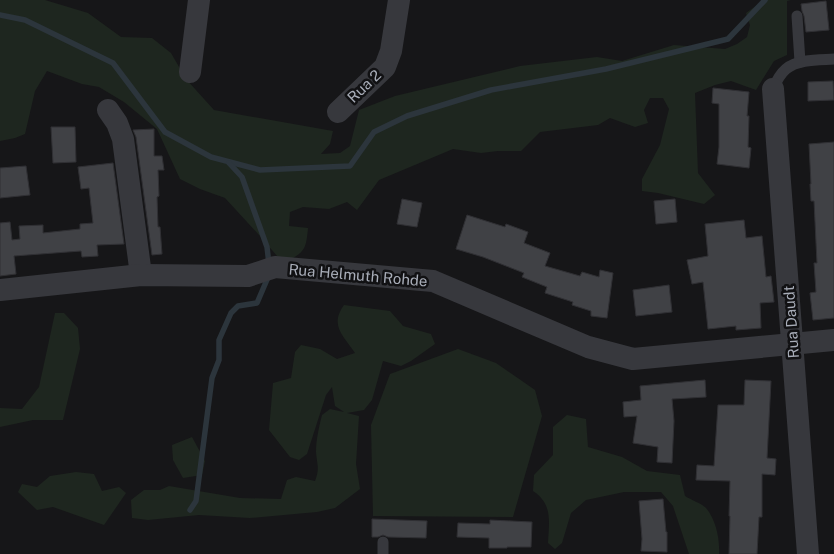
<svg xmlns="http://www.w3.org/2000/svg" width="834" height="554" viewBox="0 0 834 554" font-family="'Public Sans',sans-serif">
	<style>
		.green { fill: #1e261f }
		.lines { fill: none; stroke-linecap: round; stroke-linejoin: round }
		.stream { stroke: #2c353c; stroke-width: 5.5 }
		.building { fill: #404145; stroke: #303034 }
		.lane { stroke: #37383d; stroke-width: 11 }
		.street { stroke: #37383d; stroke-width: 22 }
		.labels { text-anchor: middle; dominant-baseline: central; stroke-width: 5; stroke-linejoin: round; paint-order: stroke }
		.street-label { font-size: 15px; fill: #a8adb8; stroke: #111113 }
	</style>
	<rect width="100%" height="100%" fill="#161618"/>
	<g class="green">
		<path d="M0 0H45L88 13 121 37 152 38 171 53 186 79 214 110 333 131 330 144 321 154 340 153 350 146 359 110 395 96 520 66 597 57 622 61 674 45 725 49 737 44 747 37 750 25 746 13 764 0H791L787 1V55L774 61 756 90 731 81 715 85 695 93 698 173 715 195 704 204 658 193 642 191V179L660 145 669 109 663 98H650L644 110 648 123 635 127 610 118 598 125 540 132 521 151H498L481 153 453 149 379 180 357 210 347 202 329 209 303 207 290 212 289 226 308 228C306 251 304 253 283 263L260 236 225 198 200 189 180 179 157 129 124 102 99 87 82 84 47 71 35 91 25 134 15 138 0 141Z"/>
		<path d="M344 305 390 311 403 326 431 334 435 344 411 361 401 366 383 361 372 400 364 410 347 413 359 416 356 464 360 489 335 508 317 512 250 518 199 515 148 520 132 518 131 500 144 490H160L169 486 240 498 281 499 287 480 296 477 315 481C320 468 317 465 316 452 316 440 319 427 322 415L330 409 344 412 335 406 332 387 326 395 307 454 299 460 290 457 269 430 273 383 291 378 295 352 301 345 320 349 337 359 355 353C344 336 329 326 344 305Z"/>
		<polygon points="55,313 64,313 78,328 80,349 63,420 33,420 0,427 0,408 22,409 39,387"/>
		<polygon points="458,349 496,363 535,390 542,416 513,517 373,516 371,425 390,374"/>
		<path d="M567 415 586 419 588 447 622 457 647 471 680 475 685 496C691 500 701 503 706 508 716 520 720 539 719 554H689L673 506 661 492H624L586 500 571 513 562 543 555 549 548 543C549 522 553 504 533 491L534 475 553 455V427Z"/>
		<polygon points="192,437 205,461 202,475 183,478 173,460 172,445"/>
		<polygon points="76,472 94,474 102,491 119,487 126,493 104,525 53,507 37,510 18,492 22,484 37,487 50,476"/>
	</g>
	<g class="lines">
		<g class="stream">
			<polyline points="0,15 25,20 113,63 165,132 211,157 260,170 350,166 374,132 407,116 491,90 606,69 728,39 765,0"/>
			<polyline points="229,163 242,177 267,247 269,264"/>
			<polyline points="190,510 196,501 212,378 219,360 219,340 231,313 238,306 257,303 269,275"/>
		</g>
	</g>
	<g class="building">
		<polygon points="826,1 829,30 806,32 804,16 802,11 801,4"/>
		<polygon points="833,81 834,100 808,101 808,82"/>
		<polygon points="713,88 749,92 747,116 749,116 748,147 751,148 749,168 717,164 719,147 719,104 712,103"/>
		<polygon points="51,127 75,127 76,162 53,163"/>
		<polygon points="154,129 154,156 162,156 164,170 158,170 159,196 157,197 158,227 160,227 162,254 152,255 136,137 133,130"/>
		<polygon points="834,142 834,318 813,320 810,293 816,292 814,263 817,263 814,201 811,201 810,184 811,184 809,144"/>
		<polygon points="113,163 124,244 97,245 98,256 82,257 81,251 14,256 16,274 0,276 0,223 10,222 12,240 20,239 19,226 43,225 43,233 80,229 80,224 93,223 89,188 81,189 78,167"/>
		<polygon points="26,166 30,195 0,198 0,168"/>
		<polygon points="402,199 422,203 417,227 397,224"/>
		<polygon points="675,199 677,222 656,224 654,201"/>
		<polygon points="467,215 505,227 506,224 528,232 524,243 550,253 545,266 580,276 582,272 599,277 600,270 613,273 607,318 591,316 591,311 572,305 573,302 545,293 547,287 522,277 524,273 483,257 456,249"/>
		<polygon points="744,220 746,238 762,236 766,277 771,276 774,302 760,303 761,328 736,330 736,326 708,329 703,282 692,284 687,260 708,256 705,224"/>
		<polygon points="669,285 672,312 636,316 633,290"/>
		<polygon points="705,380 706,397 672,399 674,421 672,463 657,462 658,447 633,443 637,416 624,417 623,402 641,400 640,386"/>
		<polygon points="745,380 771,381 767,458 776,459 775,475 762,474 762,517 759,517 757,554 729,554 730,516 729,516 730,481 696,480 697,465 714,466 718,405 744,405"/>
		<polygon points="663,499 666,532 667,532 667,552 641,551 642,539 639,501"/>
		<polygon points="372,519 427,521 426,538 388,537 383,535 378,537 372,537"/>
		<polygon points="490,520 532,522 531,547 507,547 507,548 489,548 489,538 457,537 458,523 490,524"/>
	</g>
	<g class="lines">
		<g class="lane">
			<polyline points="797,16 800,62"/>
			<path d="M773 89C776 82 780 74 786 69 798 59 819 60 834 59"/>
			<polyline points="383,554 383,542"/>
		</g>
		<g class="street">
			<polyline points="190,72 199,0"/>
			<polyline points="773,89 808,554"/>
			<polyline points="108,110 117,123 123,139 141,275"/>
			<polyline points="338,112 385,67 391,51 399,0"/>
			<polyline points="0,290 141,275 248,276 275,267 433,281 588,347 633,359 834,340"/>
		</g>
	</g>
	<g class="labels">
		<g class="street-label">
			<text transform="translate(364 86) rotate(-44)">Rua 2</text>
			<text transform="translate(358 275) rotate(5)">Rua Helmuth Rohde</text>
			<text transform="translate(791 322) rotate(-94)">Rua Daudt</text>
		</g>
	</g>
</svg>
